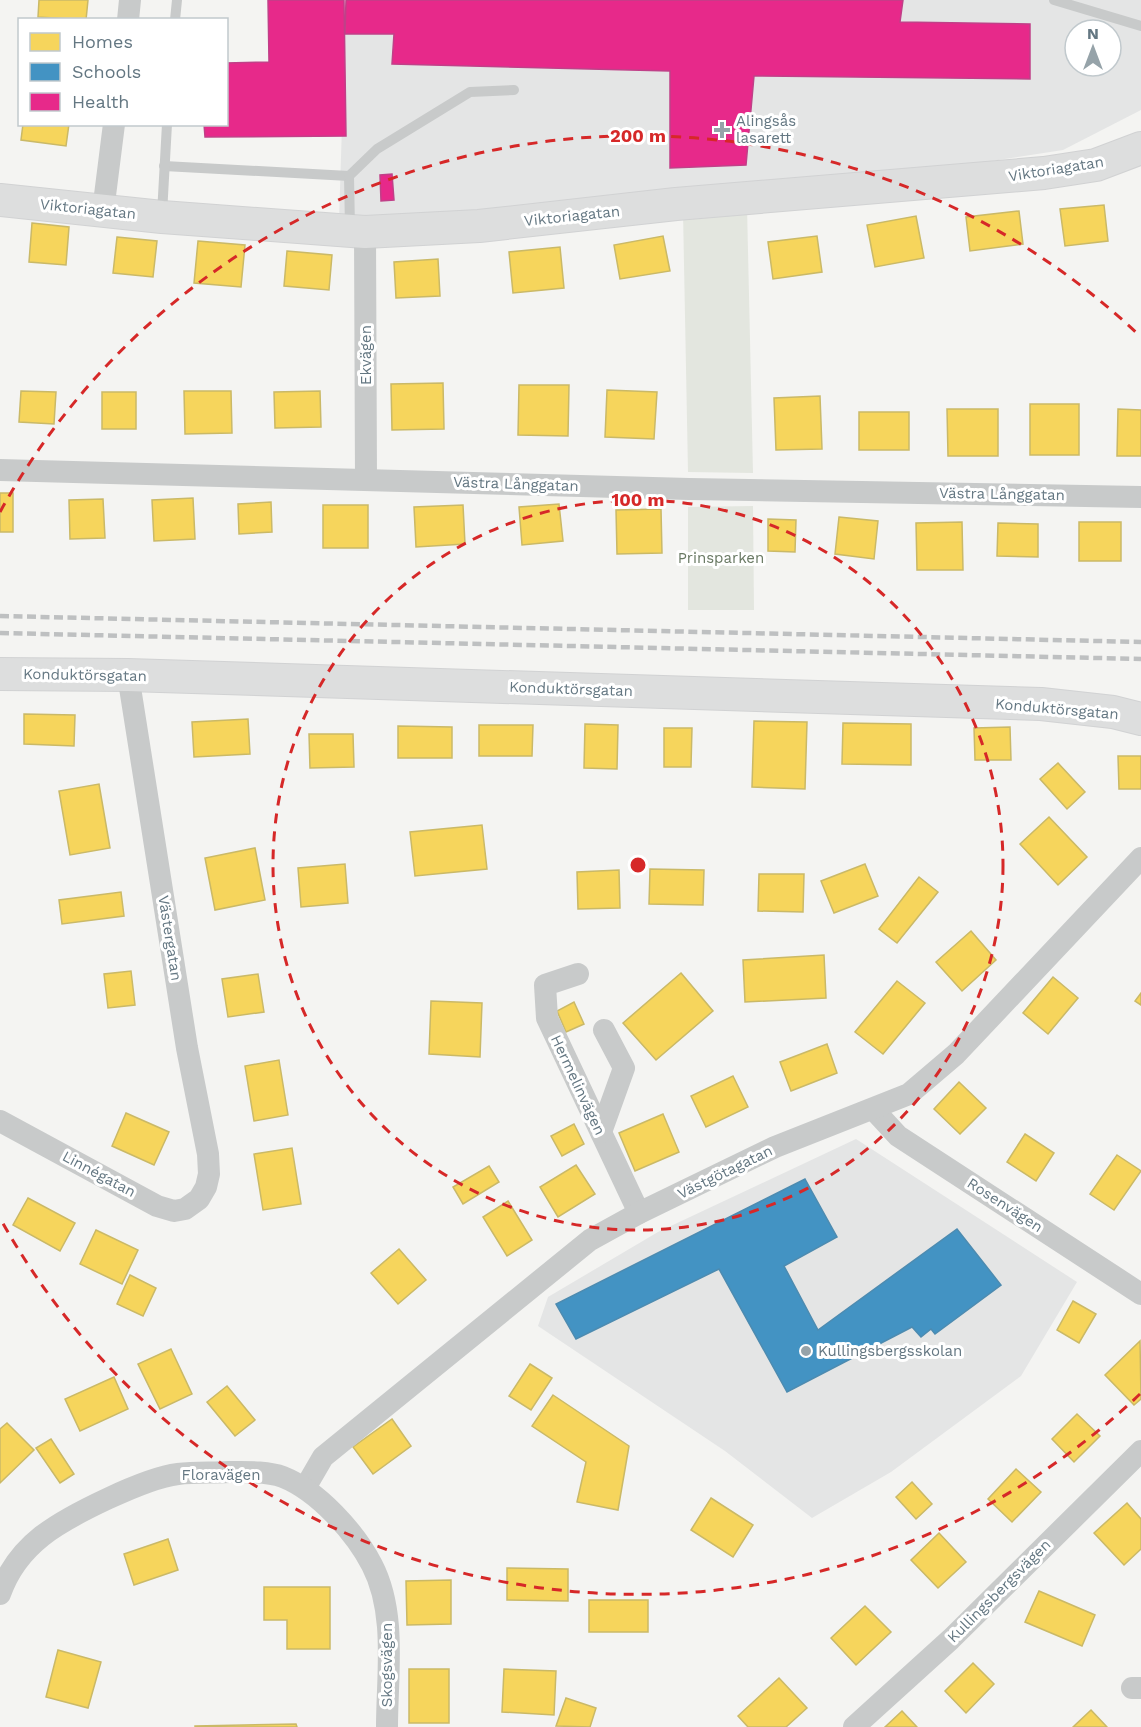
<svg xmlns="http://www.w3.org/2000/svg" width="1141" height="1727" viewBox="0 0 1141 1727" font-family="'Work Sans',sans-serif">
	<style>
		.built { fill: #e4e5e5; fill-rule: evenodd }
		.green { fill: #e3e6df }
		.homes { fill: #f6d55c; stroke: #cab967; stroke-width: 1.5 }
		.schools { fill: #4393c3; stroke: #4d8bb0; stroke-width: 1.5 }
		.health { fill: #e7298a; stroke: #c04088; stroke-width: 1.5 }
		.lines { fill: none; stroke-linecap: round; stroke-linejoin: round }
		.secondary-casing { stroke: #d1d2d3; stroke-width: 34 }
		.lane { stroke: #c8caca; stroke-width: 10 }
		.street { stroke: #c8caca; stroke-width: 22 }
		.secondary { stroke: #dddede; stroke-width: 32 }
		.rail { stroke: #bec0c1; stroke-width: 4.5; stroke-dasharray: 9 4.5; stroke-linecap: butt }
		.ring { fill: none; stroke: #d62828; stroke-width: 3; stroke-dasharray: 10 8 }
		.poi-dot { fill: #96a3a9; stroke: #fff; stroke-width: 2 }
		.labels { text-anchor: middle; dominant-baseline: central; stroke-width: 6; stroke-linejoin: round; paint-order: stroke }
		.poi-label { font-size: 15px; fill: #647782; stroke: #fff; text-anchor: start }
		.street-label { font-size: 15px; fill: #647782; stroke: #fff }
		.park-label { font-size: 15px; fill: #697963; stroke: #fff }
		.centre { fill: #d62828; stroke: #fff; stroke-width: 3 }
		.ring-label { font-size: 18px; text-anchor: middle; font-weight: bold; fill: #d62828; stroke: #fff; stroke-width: 6; stroke-linejoin: round; paint-order: stroke }
	</style>
	<rect width="100%" height="100%" fill="#f4f4f2"/>
	<g class="built">
		<path d="M346 0H1141V110L1063 150 797 191 339 220ZM1075 30H1111V66H1075Z"/>
		<polygon points="856,1139 1077,1282 1021,1376 891,1472 812,1518 725,1451 538,1326 548,1297 658,1232"/>
	</g>
	<g class="green">
		<polygon points="747,206 753,473 688,472 683,212"/>
		<polygon points="753,506 754,610 688,610 688,507"/>
	</g>
	<g class="homes">
		<polygon points="39,0 88,0 86,20 38,17"/>
		<polygon points="23,124 69,124 66,146 21,140"/>
		<polygon points="1104,205 1108,241 1065,246 1060,209"/>
		<polygon points="1019,211 1023,244 970,251 966,217"/>
		<polygon points="916,216 924,258 875,267 867,225"/>
		<polygon points="32,223 69,227 66,265 29,262"/>
		<polygon points="663,236 670,271 620,279 614,245"/>
		<polygon points="817,236 822,272 773,279 768,242"/>
		<polygon points="117,237 157,241 153,277 113,273"/>
		<polygon points="198,241 245,245 241,287 194,283"/>
		<polygon points="560,247 564,288 513,293 509,252"/>
		<polygon points="287,251 332,255 329,290 284,286"/>
		<polygon points="438,259 440,296 396,298 394,262"/>
		<polygon points="443,383 444,429 392,430 391,384"/>
		<polygon points="519,385 569,385 568,436 518,435"/>
		<polygon points="607,390 657,392 654,439 605,437"/>
		<polygon points="21,391 56,392 54,424 19,422"/>
		<polygon points="184,391 231,391 232,433 185,434"/>
		<polygon points="320,391 321,427 275,428 274,392"/>
		<rect x="102" y="392" width="34" height="37"/>
		<polygon points="820,396 822,449 776,450 774,398"/>
		<rect x="1030" y="404" width="49" height="51"/>
		<polygon points="947,409 998,409 998,456 948,456"/>
		<polygon points="1118,409 1141,410 1141,456 1117,456"/>
		<rect x="859" y="412" width="50" height="38"/>
		<rect x="0" y="493" width="13" height="39"/>
		<polygon points="193,498 195,539 154,541 152,500"/>
		<polygon points="103,499 105,538 70,539 69,500"/>
		<polygon points="271,502 272,532 239,534 238,504"/>
		<polygon points="559,504 563,541 522,545 519,507"/>
		<rect x="323" y="505" width="45" height="43"/>
		<polygon points="463,505 465,544 416,547 414,507"/>
		<polygon points="661,509 662,553 617,554 616,510"/>
		<polygon points="839,517 878,521 874,559 835,554"/>
		<polygon points="768,519 796,520 795,552 768,551"/>
		<polygon points="962,522 963,570 917,570 916,523"/>
		<rect x="1079" y="522" width="42" height="39"/>
		<polygon points="998,523 1038,524 1038,557 997,556"/>
		<polygon points="24,714 75,715 74,746 24,744"/>
		<polygon points="248,719 250,754 194,757 192,722"/>
		<polygon points="754,721 807,722 805,789 752,787"/>
		<polygon points="843,723 911,724 911,765 842,764"/>
		<polygon points="585,724 618,725 617,769 584,768"/>
		<polygon points="479,725 533,725 532,756 479,756"/>
		<polygon points="398,726 452,727 452,758 398,758"/>
		<polygon points="1010,727 1011,760 975,760 974,728"/>
		<polygon points="664,728 692,728 691,767 664,767"/>
		<polygon points="309,734 353,734 354,767 310,768"/>
		<polygon points="1118,756 1141,756 1141,789 1119,789"/>
		<polygon points="1058,763 1085,792 1067,809 1040,779"/>
		<polygon points="99,784 110,848 70,855 59,791"/>
		<polygon points="1049,817 1087,857 1058,885 1020,844"/>
		<polygon points="482,825 487,869 415,876 410,832"/>
		<polygon points="255,848 265,900 215,910 205,858"/>
		<polygon points="345,864 348,903 301,907 298,868"/>
		<polygon points="865,864 878,896 834,913 821,881"/>
		<polygon points="650,869 704,870 703,905 649,904"/>
		<polygon points="619,870 620,908 578,909 577,872"/>
		<polygon points="759,874 804,874 803,912 758,911"/>
		<polygon points="919,877 938,892 897,943 879,929"/>
		<polygon points="121,892 124,916 62,924 59,900"/>
		<polygon points="971,931 996,960 962,991 936,962"/>
		<polygon points="824,955 826,998 745,1002 743,960"/>
		<polygon points="131,971 135,1005 108,1008 104,974"/>
		<polygon points="681,973 713,1011 656,1060 623,1023"/>
		<polygon points="258,974 264,1012 228,1017 222,979"/>
		<polygon points="1053,977 1078,998 1048,1034 1023,1013"/>
		<polygon points="897,981 925,1003 883,1054 855,1032"/>
		<polygon points="1141,993 1141,1005 1135,1001"/>
		<polygon points="431,1001 482,1003 480,1057 429,1054"/>
		<polygon points="574,1002 584,1024 566,1032 557,1011"/>
		<polygon points="827,1044 837,1073 791,1091 780,1062"/>
		<polygon points="279,1060 288,1115 254,1121 245,1066"/>
		<polygon points="733,1076 748,1107 706,1127 691,1096"/>
		<polygon points="959,1082 986,1108 960,1134 934,1109"/>
		<polygon points="126,1113 169,1132 154,1165 112,1146"/>
		<polygon points="663,1114 679,1152 635,1171 619,1133"/>
		<polygon points="574,1124 584,1144 562,1156 551,1136"/>
		<polygon points="1025,1134 1054,1153 1036,1181 1007,1162"/>
		<polygon points="292,1148 301,1204 263,1210 254,1154"/>
		<polygon points="1117,1155 1141,1171 1114,1210 1090,1194"/>
		<polygon points="576,1165 595,1194 558,1217 540,1187"/>
		<polygon points="489,1166 499,1182 463,1204 453,1187"/>
		<polygon points="28,1198 75,1223 60,1251 13,1225"/>
		<polygon points="508,1201 532,1240 507,1256 483,1217"/>
		<polygon points="96,1230 138,1250 122,1284 80,1264"/>
		<polygon points="399,1249 426,1280 398,1304 371,1273"/>
		<polygon points="130,1275 156,1288 143,1316 117,1304"/>
		<polygon points="1073,1301 1096,1314 1079,1343 1057,1330"/>
		<polygon points="1140,1341 1141,1399 1134,1405 1105,1375"/>
		<polygon points="171,1349 192,1394 160,1409 138,1364"/>
		<polygon points="530,1364 552,1378 531,1410 509,1396"/>
		<polygon points="114,1377 128,1409 80,1431 65,1399"/>
		<polygon points="227,1386 255,1420 235,1436 207,1402"/>
		<polygon points="553,1395 629,1446 618,1510 577,1502 586,1462 532,1426"/>
		<polygon points="1077,1414 1100,1436 1074,1462 1052,1439"/>
		<polygon points="392,1419 411,1446 373,1474 353,1447"/>
		<polygon points="7,1423 34,1450 0,1483 0,1429"/>
		<polygon points="51,1439 74,1474 60,1483 36,1448"/>
		<polygon points="1016,1469 1041,1492 1012,1522 988,1499"/>
		<polygon points="912,1482 932,1504 916,1519 896,1497"/>
		<polygon points="711,1498 753,1525 733,1557 691,1530"/>
		<polygon points="1127,1503 1141,1519 1141,1549 1124,1565 1094,1533"/>
		<polygon points="939,1533 966,1562 938,1588 911,1560"/>
		<polygon points="168,1539 178,1570 134,1585 124,1554"/>
		<polygon points="507,1568 568,1569 568,1601 507,1600"/>
		<polygon points="451,1580 451,1624 407,1625 406,1581"/>
		<polygon points="264,1587 330,1587 330,1649 287,1649 287,1620 264,1620"/>
		<polygon points="1039,1591 1095,1615 1082,1646 1025,1622"/>
		<rect x="589" y="1600" width="59" height="32"/>
		<polygon points="865,1606 891,1632 856,1665 831,1638"/>
		<polygon points="58,1650 101,1662 88,1708 46,1697"/>
		<polygon points="973,1663 994,1684 966,1713 945,1691"/>
		<rect x="409" y="1669" width="40" height="54"/>
		<polygon points="504,1669 556,1671 554,1715 502,1712"/>
		<polygon points="779,1678 807,1708 786,1727 748,1727 738,1716"/>
		<polygon points="566,1698 596,1708 590,1727 556,1726"/>
		<polygon points="1091,1710 1107,1727 1073,1727"/>
		<polygon points="902,1711 917,1727 885,1727"/>
		<polygon points="296,1724 297,1727 195,1727 195,1726"/>
	</g>
	<polygon class="schools" points="805,1179 837,1237 784,1266 818,1330 957,1229 1001,1285 935,1334 931,1329 921,1337 912,1327 787,1392 719,1269 576,1339 556,1304"/>
	<g class="health">
		<polygon points="268,0 344,0 346,136 205,137 204,124 226,124 226,63 269,62"/>
		<polygon points="346,0 903,0 900,22 1030,24 1030,79 754,76 746,165 670,168 670,71 392,64 394,34 345,34"/>
		<polygon points="392,174 394,200 381,201 380,175"/>
	</g>
	<g class="lines">
		<g class="secondary-casing">
			<g id="secondary">
				<polyline points="0,200 162,217 365,232 479,226 676,204 1044,173 1096,165 1141,148"/>
				<polyline points="0,674 128,675 1041,704 1113,712 1141,719"/>
			</g>
		</g>
		<g class="lane">
			<polyline points="1054,0 1141,26"/>
			<polyline points="175,20 177,0"/>
			<polyline points="164,166 349,176 350,228"/>
			<polyline points="349,176 377,149 470,92 514,90"/>
			<polyline points="162,214 167,124"/>
		</g>
		<g class="street">
			<polyline points="128,20 130,0"/>
			<polyline points="103,211 114,124"/>
			<polyline points="365,232 366,479"/>
			<polyline points="0,470 689,489 1141,497"/>
			<polyline points="578,974 545,985 547,1018 639,1213"/>
			<polyline points="874,1110 898,1136 1141,1294"/>
			<polyline points="0,1121 157,1206 174,1211 185,1209 199,1199 206,1187 209,1174 208,1154 187,1048 128,675"/>
			<polyline points="601,1132 624,1068 604,1030"/>
			<polyline points="305,1488 323,1457 590,1240 639,1213 775,1147 909,1094 956,1054 1141,858"/>
			<path d="M0 1594C8 1571 23 1551 42 1536 69 1515 145 1478 178 1474 195 1472 212 1473 229 1472 245 1472 267 1471 283 1477 318 1491 355 1532 372 1565 397 1613 387 1675 387 1727"/>
			<polyline points="1132,1688 1141,1688"/>
			<polyline points="854,1727 951,1639 1141,1451"/>
		</g>
		<use href="#secondary" class="secondary"/>
		<g class="rail">
			<polyline points="0,616 1141,642"/>
			<polyline points="0,633 1141,659"/>
		</g>
	</g>
	<g class="ring">
		<circle cx="638" cy="865" r="365"/>
		<path d="M1140 1394A729 729 0 0 1 0 1218M0 512A729 729 0 0 1 1140 336"/>
	</g>
	<g class="poi-dot">
		<path d="M719 121h6v6h6v6h-6v6h-6v-6h-6v-6h6z"/>
		<circle cx="806" cy="1351" r="6"/>
	</g>
	<g class="labels">
		<g class="poi-label">
			<text x="736" y="121">Alingsås<tspan x="736" dy="17">lasarett</tspan></text>
			<text x="818" y="1351">Kullingsbergsskolan</text>
		</g>
		<g class="street-label">
			<text transform="translate(1056 169) rotate(-9)">Viktoriagatan</text>
			<text transform="translate(88 209) rotate(6)">Viktoriagatan</text>
			<text transform="translate(572 216) rotate(-6)">Viktoriagatan</text>
			<text transform="translate(366 355) rotate(-90)">Ekvägen</text>
			<text transform="translate(516 484) rotate(2)">Västra Långgatan</text>
			<text transform="translate(1002 494) rotate(1)">Västra Långgatan</text>
			<text transform="translate(85 675) rotate(1)">Konduktörsgatan</text>
			<text transform="translate(571 689) rotate(2)">Konduktörsgatan</text>
			<text transform="translate(1057 709) rotate(5)">Konduktörsgatan</text>
			<text transform="translate(170 938) rotate(81)">Västergatan</text>
			<text transform="translate(578 1085) rotate(65)">Hermelinvägen</text>
			<text transform="translate(725 1172) rotate(-26)">Västgötagatan</text>
			<text transform="translate(99 1174) rotate(28)">Linnégatan</text>
			<text transform="translate(1005 1205) rotate(33)">Rosenvägen</text>
			<text x="221" y="1475">Floravägen</text>
			<text transform="translate(999 1591) rotate(-45)">Kullingsbergsvägen</text>
			<text transform="translate(387 1665) rotate(-90)">Skogsvägen</text>
		</g>
		<g class="park-label">
			<text x="721" y="558">Prinsparken</text>
		</g>
	</g>
	<circle cx="638" cy="865" r="9" class="centre"/>
	<g class="ring-label">
		<text x="638" y="142">200 m</text>
		<text x="638" y="506">100 m</text>
	</g>
	<rect x="18" y="18" width="210" height="108" fill="#ffffff" stroke="#c1c9cd" stroke-width="1.5"/>
	<rect x="30" y="33" width="30" height="18" fill="#f6d55c" stroke="#c1c9cd" stroke-width="1.5"/>
	<text x="72" y="48" font-size="18" fill="#647782">Homes</text>
	<rect x="30" y="63" width="30" height="18" fill="#4393c3" stroke="#c1c9cd" stroke-width="1.5"/>
	<text x="72" y="78" font-size="18" fill="#647782">Schools</text>
	<rect x="30" y="93" width="30" height="18" fill="#e7298a" stroke="#c1c9cd" stroke-width="1.5"/>
	<text x="72" y="108" font-size="18" fill="#647782">Health</text>
	<g transform="translate(1093 48)"><circle r="28" fill="#ffffff" stroke="#c1c9cd" stroke-width="1.5"/>
	<path d="M0-4.5L10 22L0 15L-10 22Z" fill="#96a3a9"/>
	<text y="-9" font-size="16" font-weight="bold" text-anchor="middle" fill="#647782">N</text>
	</g>
</svg>
